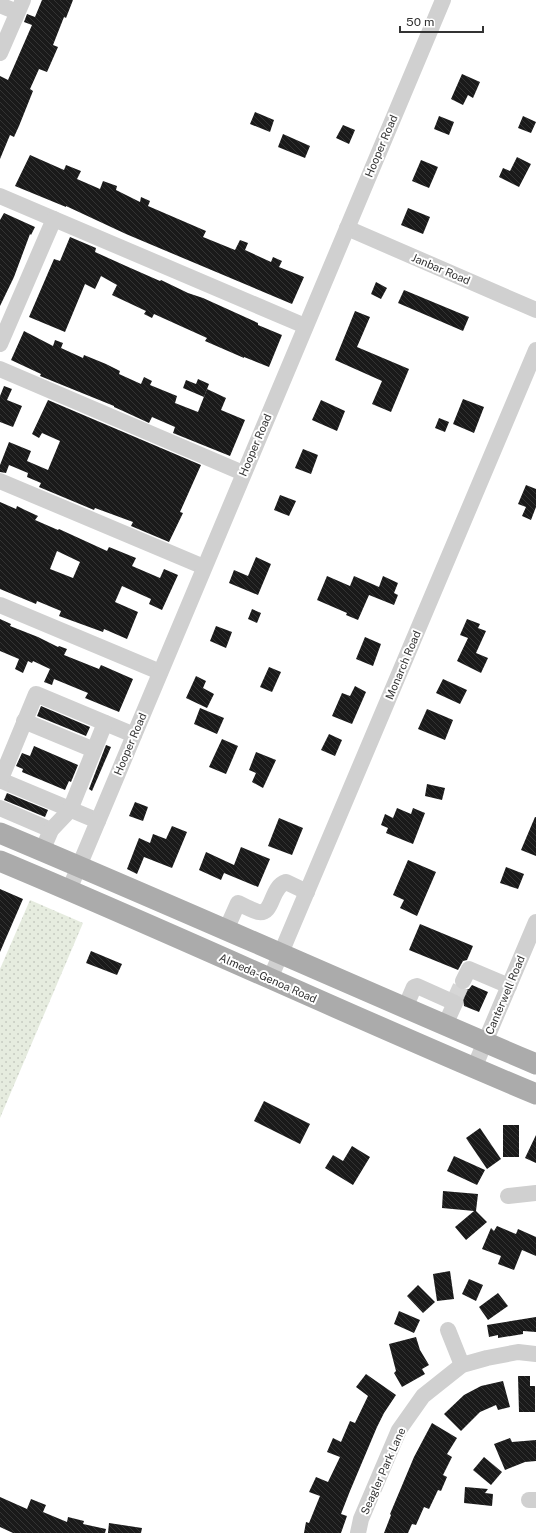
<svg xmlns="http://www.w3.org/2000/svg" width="536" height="1533" viewBox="0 0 536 1533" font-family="'Public Sans',sans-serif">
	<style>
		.grass { fill: url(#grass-dots) }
		.building { fill: url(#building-back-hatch); fill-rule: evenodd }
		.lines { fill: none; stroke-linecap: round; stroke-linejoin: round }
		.minor-tunnel { stroke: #d6d6d6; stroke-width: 16; stroke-dasharray: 16 8; stroke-linecap: butt }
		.minor { stroke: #d0d0d0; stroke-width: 16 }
		.major { stroke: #ababab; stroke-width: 21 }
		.labels { text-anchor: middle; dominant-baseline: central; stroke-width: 4; stroke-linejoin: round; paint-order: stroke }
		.street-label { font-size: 11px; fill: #333; stroke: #fff }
	</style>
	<defs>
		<pattern id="grass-dots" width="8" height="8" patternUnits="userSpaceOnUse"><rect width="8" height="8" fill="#e6ecdf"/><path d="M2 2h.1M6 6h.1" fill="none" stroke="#c6cbc0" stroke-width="1.8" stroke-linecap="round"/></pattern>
		<pattern id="building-back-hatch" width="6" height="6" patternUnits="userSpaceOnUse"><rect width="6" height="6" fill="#1a1a1a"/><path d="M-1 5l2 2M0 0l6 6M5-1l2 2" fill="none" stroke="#333"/></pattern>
	</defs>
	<rect width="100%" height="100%" fill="#fff"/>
	<polygon class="grass" points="30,900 83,923 0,1118 0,969"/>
	<g class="building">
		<polygon points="42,0 73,0 66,18 64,17 53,45 58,47 47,72 39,69 30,89 33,91 19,126 14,137 10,135 0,159 0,76 8,80 32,25 24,22 27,14 35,17"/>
		<polygon points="462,74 480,82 473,98 468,95 463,105 451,99"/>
		<polygon points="255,112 274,120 270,132 250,124"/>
		<polygon points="439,116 454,122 449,135 434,129"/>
		<polygon points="523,116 536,122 531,133 518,128"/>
		<polygon points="343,125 355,130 349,144 336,138"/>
		<polygon points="283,134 310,146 305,158 278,147"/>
		<polygon points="30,155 64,170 66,165 81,171 77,179 100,189 103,181 117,186 116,190 140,202 141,197 150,201 148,206 206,231 203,237 235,250 240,240 248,243 245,250 271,262 273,257 282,261 279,267 304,277 292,304 126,234 66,206 66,207 15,186"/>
		<polygon points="517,157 531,164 519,187 499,177 503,168 510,171"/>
		<polygon points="421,160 438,167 429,188 412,181"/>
		<polygon points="408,208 430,217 423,234 401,225"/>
		<polygon points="4,213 35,227 31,235 30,234 14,277 0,306 0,220"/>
		<polygon points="70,237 96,248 95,252 126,266 160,281 161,280 188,293 203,298 258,323 258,325 282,335 269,367 244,357 244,358 205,341 207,338 154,314 152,318 144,314 146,311 112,295 117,285 101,276 95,289 85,284 65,332 29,317 54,259 60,261"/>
		<polygon points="376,282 387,288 381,299 371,294"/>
		<polygon points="404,290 469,317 463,331 398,303"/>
		<polygon points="355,311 370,317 357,347 409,369 391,412 372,404 382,381 335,360"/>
		<polygon points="24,331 53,346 55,340 63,343 61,348 83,358 84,355 106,364 120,371 119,374 141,384 144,377 152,381 150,385 177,396 175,403 198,412 207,389 226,398 221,410 245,420 230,456 173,433 175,427 152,417 149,423 123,411 114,407 114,406 40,376 41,374 11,360"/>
		<polygon points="198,379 209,384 204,397 183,388 186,380 196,384"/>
		<polygon points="4,386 12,389 7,400 22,406 13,427 0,422 0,396"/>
		<polygon points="463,399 484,407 474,433 453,424"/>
		<polygon points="48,400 201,465 180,512 183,513 169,542 131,526 133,522 95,508 94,510 39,487 41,483 27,477 28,473 9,465 6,473 0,472 0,465 9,442 31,451 27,461 48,470 60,441 42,433 39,438 32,434"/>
		<polygon points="321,400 345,411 337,431 312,420"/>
		<polygon points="439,418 449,422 445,432 435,428"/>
		<polygon points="303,449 318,455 311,474 295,468"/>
		<polygon points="526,485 536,489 536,507 531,520 522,516 526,507 518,504"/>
		<polygon points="280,495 296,501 289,516 274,510"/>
		<path d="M0 502 16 509 17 506 25 510 38 516 35 520 58 530 59 529 107 551 109 547 136 558 132 566 160 578 164 569 178 575 162 610 149 604 151 599 122 586 115 602 138 612 127 639 104 629 103 632 59 616 61 611 37 601 36 604 0 589ZM57 551 80 562 73 578 50 569Z"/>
		<polygon points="256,557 271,564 258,595 229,583 234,570 248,576"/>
		<polygon points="327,576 350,586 354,576 379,587 383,576 398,583 394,593 398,595 394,605 369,595 358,620 346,615 347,613 317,600"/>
		<polygon points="252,609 261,613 257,623 248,619"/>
		<polygon points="0,619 11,624 10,626 38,637 58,647 59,646 67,649 64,655 99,669 101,665 133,679 119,712 85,698 88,693 54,679 52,685 44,682 50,669 33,661 32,663 28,661 23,673 15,669 19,659 0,651"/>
		<polygon points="467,619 480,624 478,628 486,631 476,653 488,658 481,673 457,661 468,638 460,635"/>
		<polygon points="216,626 232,632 226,648 210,641"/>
		<polygon points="365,637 381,644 373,666 356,659"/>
		<polygon points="269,667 281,672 272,692 260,687"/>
		<polygon points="196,676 206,681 203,688 214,694 207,708 186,698"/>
		<polygon points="443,679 467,690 460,704 436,693"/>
		<polygon points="355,686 366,692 352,724 332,716 342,693 350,696"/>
		<polygon points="41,706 90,727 86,736 37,716"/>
		<polygon points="200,708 224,718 217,734 194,724"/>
		<polygon points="427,709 453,720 445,740 418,729"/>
		<polygon points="329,734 342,740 335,756 321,750"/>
		<polygon points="222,739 238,746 226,774 209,767"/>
		<polygon points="106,745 111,747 92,791 89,789"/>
		<polygon points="34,746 78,765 71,782 69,781 65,790 22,772 23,769 16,766 22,753 30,756"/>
		<polygon points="256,752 276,760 263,788 252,782 256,773 249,770"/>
		<polygon points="427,784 445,788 442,800 425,796"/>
		<polygon points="7,793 48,810 45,817 4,800"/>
		<polygon points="135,802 148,807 143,821 129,816"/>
		<polygon points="397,808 411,814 413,808 425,813 413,844 386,833 388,828 381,825 385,814 393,818"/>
		<polygon points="535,817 536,817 536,856 521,850"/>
		<polygon points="279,818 303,828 292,855 268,846"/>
		<polygon points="172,826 187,832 172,868 144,857 137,874 127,869 139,838 150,843 153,834 166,839"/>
		<polygon points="241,847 270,859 258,887 224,873 221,880 199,870 206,852 234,865"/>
		<polygon points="408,860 436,872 417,916 400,908 404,900 393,895"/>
		<polygon points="506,867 524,874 518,889 500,883"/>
		<polygon points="0,889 23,899 0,952"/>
		<polygon points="420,924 473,946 467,960 463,961 458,970 409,950"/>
		<polygon points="91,951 122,964 117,975 86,963"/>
		<polygon points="472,985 488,992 479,1012 464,1006 463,998 456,993 458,989 464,990 469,989"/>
		<polygon points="264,1101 310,1124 300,1144 254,1121"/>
		<rect x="503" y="1125" width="16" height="32"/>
		<polygon points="480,1128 501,1159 487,1169 466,1138"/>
		<polygon points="536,1135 536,1163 525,1158"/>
		<polygon points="352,1146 370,1157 353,1185 325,1168 333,1155 343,1161"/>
		<polygon points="454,1156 485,1170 477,1185 447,1171"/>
		<polygon points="443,1191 478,1194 476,1211 487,1222 466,1240 455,1227 474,1211 442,1208"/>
		<polygon points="497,1226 516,1234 518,1229 536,1237 536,1256 522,1250 514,1270 498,1264 501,1256 482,1249 491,1228 494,1231"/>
		<polygon points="450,1271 454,1299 437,1301 433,1274"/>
		<polygon points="469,1279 483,1285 476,1301 462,1294"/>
		<polygon points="418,1285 435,1302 423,1313 407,1296"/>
		<polygon points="498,1293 508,1306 488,1320 479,1307"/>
		<polygon points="399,1311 420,1320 414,1333 394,1324"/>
		<polygon points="536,1317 536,1332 523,1331 523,1334 498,1338 498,1335 489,1337 487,1325"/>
		<polygon points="416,1337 420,1350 429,1365 422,1369 425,1374 402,1387 394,1373 396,1371 389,1344"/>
		<polygon points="366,1374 396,1395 384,1413 377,1427 350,1491 341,1514 347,1516 341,1533 304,1533 306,1522 309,1523 320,1496 309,1492 316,1477 328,1482 340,1457 327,1452 333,1438 341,1442 350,1421 355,1423 368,1396 356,1387"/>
		<polygon points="518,1376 530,1376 530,1386 535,1386 535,1412 519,1412"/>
		<polygon points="503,1381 510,1407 498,1410 496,1405 480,1412 461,1431 444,1414 464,1395 481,1386"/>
		<polygon points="432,1423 457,1438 447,1454 452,1457 443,1475 447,1477 441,1491 438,1490 429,1509 424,1507 416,1525 412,1524 408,1533 384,1533 391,1515 390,1514 414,1457"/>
		<polygon points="510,1438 512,1442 536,1440 536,1461 525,1462 505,1470 494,1444"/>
		<polygon points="484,1457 502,1472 491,1485 473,1470"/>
		<polygon points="465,1487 488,1489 485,1493 493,1494 492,1506 464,1503"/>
		<polygon points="0,1497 27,1509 31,1499 46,1505 43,1512 67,1522 68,1517 84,1521 83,1524 106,1529 105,1533 13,1533 0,1527"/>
		<polygon points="109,1523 142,1528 141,1533 108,1533"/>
	</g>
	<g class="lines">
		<polyline class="minor-tunnel" points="454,1001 463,981"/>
		<g class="minor">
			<polyline points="0,5 17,12"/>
			<polyline points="0,53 23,0"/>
			<polyline points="0,196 305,326"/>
			<polyline points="347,228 536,310"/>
			<polyline points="0,344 54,219"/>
			<polyline points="0,369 243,473"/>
			<polyline points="0,481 204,567"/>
			<polyline points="0,605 160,672"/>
			<polyline points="24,721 94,750"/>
			<polyline points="0,780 98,821"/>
			<polyline points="0,781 36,694 134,735"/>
			<polyline points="0,808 51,830"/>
			<polyline points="42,851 51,830 70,810 105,723"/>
			<polyline points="69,890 443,0"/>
			<path d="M226 930 238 903C244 906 252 910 258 912 274 915 270 887 286 882L307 892"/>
			<polyline points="270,979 536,350"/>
			<polyline points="463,981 469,969 509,986"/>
			<polyline points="405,1008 414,987 417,986 455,1003 445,1025"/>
			<polyline points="474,1068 536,922"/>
			<polyline points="508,1196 536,1193"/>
			<polyline points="448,1330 462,1365"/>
			<polyline points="529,1500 536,1500"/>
			<polyline points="358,1533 361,1519 399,1430 423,1396 462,1365 487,1358 518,1352 536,1354"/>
		</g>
		<g class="major">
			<path d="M0 833C179 908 357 988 536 1064"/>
			<path d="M0 861C180 936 356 1019 536 1094"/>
		</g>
	</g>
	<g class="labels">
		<g class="street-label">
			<text transform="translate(381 146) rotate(-67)">Hooper Road</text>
			<text transform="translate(441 269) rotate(23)">Janbar Road</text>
			<text transform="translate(255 445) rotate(-67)">Hooper Road</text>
			<text transform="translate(403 665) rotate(-67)">Monarch Road</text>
			<text transform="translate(130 744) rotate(-67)">Hooper Road</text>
			<text transform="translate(268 978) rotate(24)">Almeda-Genoa Road</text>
			<text transform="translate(505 995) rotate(-67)">Canterwell Road</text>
			<text transform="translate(383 1471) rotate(-66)">Seagler Park Lane</text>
		</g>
	</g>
	<path d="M400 26v6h83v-6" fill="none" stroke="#333333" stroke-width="2"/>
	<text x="406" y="26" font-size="12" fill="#333333" stroke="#ffffff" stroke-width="3" paint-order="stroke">50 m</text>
</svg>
